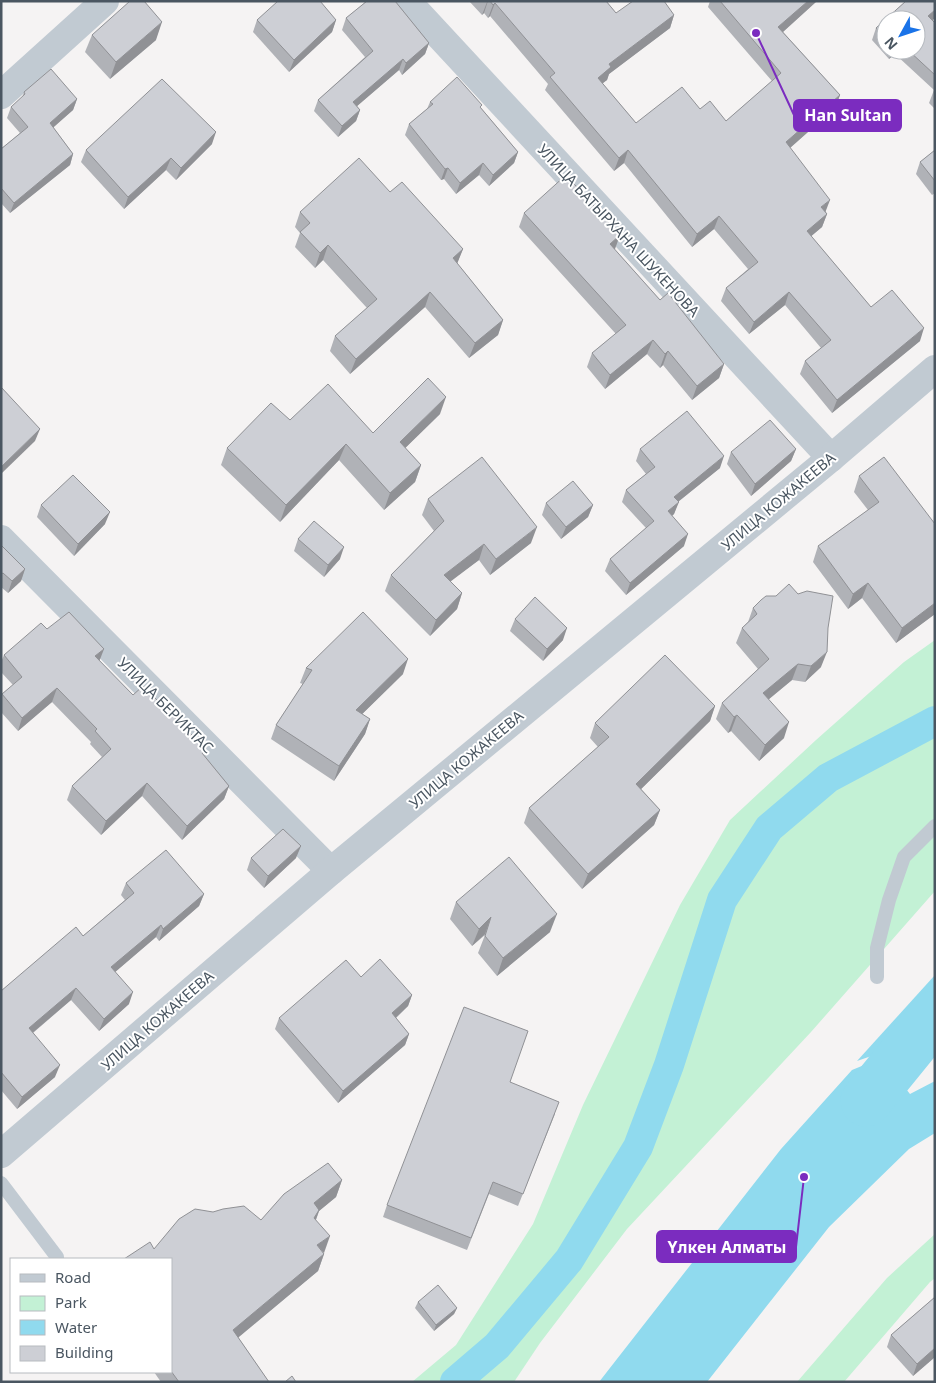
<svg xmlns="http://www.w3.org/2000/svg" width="936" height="1383" viewBox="0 0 936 1383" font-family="'Noto Sans',sans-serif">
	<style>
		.green { fill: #c3f1d5 }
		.water { fill: #90daee }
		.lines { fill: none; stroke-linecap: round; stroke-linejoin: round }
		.canal { stroke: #90daee; stroke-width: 30 }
		.river { stroke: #90daee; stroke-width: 51 }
		.service { stroke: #c1cad2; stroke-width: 14 }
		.minor { stroke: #c1cad2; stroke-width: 28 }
		.tertiary { stroke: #c1cad2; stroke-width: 28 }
		.wall { fill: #b0b2b7; fill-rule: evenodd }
		.shaded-wall { fill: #909195 }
		.building { fill: #cdcfd5; stroke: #909195 }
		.labels { text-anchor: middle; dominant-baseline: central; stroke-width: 4; stroke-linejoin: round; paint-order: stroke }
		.street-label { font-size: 15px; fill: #4a5661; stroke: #fff }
		.leader { fill: none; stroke: #7b2cbf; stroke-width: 2 }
		.callout-dot { fill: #7b2cbf; stroke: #fff; stroke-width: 2 }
		.callout { fill: #7b2cbf; stroke: #7b2cbf; stroke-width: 2 }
		.callout-label { font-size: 16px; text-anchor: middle; font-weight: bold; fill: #fff }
	</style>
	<rect width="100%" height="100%" fill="#f5f3f3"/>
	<g class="green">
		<polygon points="935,640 935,891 811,1032 627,1229 540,1343 514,1382 412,1382 456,1345 533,1224 583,1105 680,905 730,820 816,740 904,662"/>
		<polygon points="935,1234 935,1278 930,1282 844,1382 797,1382 887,1278"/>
	</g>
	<g class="water">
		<polygon points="935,975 935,1034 857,1061"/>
		<polygon points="935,1036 935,1040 898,1079 910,1094 935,1081 935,1133 909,1149 829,1227 707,1382 599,1382 781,1149 852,1070"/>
	</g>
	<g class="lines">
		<polyline class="canal" points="455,1382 497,1346 569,1260 638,1147 669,1065 722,900 769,828 828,778 935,721"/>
		<polyline class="river" points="866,1101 935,1016"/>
		<g class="service">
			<polyline points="877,977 877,948 889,900 904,857 935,826"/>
			<polyline points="1,1183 57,1257"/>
		</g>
		<g class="minor">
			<polyline points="407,1 831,458"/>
			<polyline points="1,95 105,1"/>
		</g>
		<g class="tertiary">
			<polyline points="1,539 331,871"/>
			<polyline points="1,1154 331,871 831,458 935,369"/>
		</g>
	</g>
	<g class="wall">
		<polygon points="363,1 395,1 429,43 425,54 402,75 399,70 357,106 360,110 356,121 338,137 314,111 318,100 365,57 342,30 346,18 365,3"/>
		<polygon points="469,1 606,1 616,13 674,15 670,28 609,74 607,80 602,83 636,123 700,109 726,121 772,81 708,7 710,1 817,1 783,32 840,95 835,108 790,148 827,214 822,227 811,236 871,307 920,341 832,413 800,374 805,361 821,348 785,305 749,334 721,301 726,288 748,269 714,229 692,247 624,163 614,171 545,90 548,84 490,16 488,18 484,13 482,15"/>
		<path d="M906 1H935V18L932 20 935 23V109L929 103 934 90 895 54 889 59 872 40 876 28ZM886 20H916V50H886Z"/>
		<polygon points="257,20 336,20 332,32 289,72 253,32"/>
		<polygon points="92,35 156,40 110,79 85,52"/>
		<polygon points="24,92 77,99 73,110 53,127 73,154 70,165 10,213 1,203 1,149 20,133 7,118 11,107 22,98"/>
		<polygon points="430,102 481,108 518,152 514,163 489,186 479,175 456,194 444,179 441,180 405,135 409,124 427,109"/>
		<polygon points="212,144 176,180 166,170 124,209 81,162 86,150"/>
		<polygon points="935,150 935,193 932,195 916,174 920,162"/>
		<polygon points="390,192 463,249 457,263 503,320 498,335 469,358 425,307 350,374 330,351 335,336 367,308 323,260 315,268 295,247 300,233 295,227 300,212"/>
		<polygon points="524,213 615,249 614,249 660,300 724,364 719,378 692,400 663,365 660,368 647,354 605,389 587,367 592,353 616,334 519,227"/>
		<polygon points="440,414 405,448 421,465 415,482 384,510 339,460 280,522 221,465 227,448 290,420 373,433"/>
		<polygon points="640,449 720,468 678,502 674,514 672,516 684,546 626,595 605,571 610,559 646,528 622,502 626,490 646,474 636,461"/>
		<polygon points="796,449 791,461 751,496 727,464 731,452"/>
		<polygon points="884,457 935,614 896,643 862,598 848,609 813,562 818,546 868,510 854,492 859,476"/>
		<polygon points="428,499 531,543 490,575 479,560 450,581 462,593 457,609 430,636 385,591 391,575 434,531 422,515"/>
		<polygon points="546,503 593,505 588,517 561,539 542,515"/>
		<polygon points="41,505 105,524 74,556 37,517"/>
		<polygon points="298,539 340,559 324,577 294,551"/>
		<polygon points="1,545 25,569 21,581 8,593 1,587"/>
		<polygon points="753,608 821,667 805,682 792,680 768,700 784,738 759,761 731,731 728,733 716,719 722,703 758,669 736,643 742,628 748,622"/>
		<polygon points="515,619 563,640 543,661 510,631"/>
		<polygon points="47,629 99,661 133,695 204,755 229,786 224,799 182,840 142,796 101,835 67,800 72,786 102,757 90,744 91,742 52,702 18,731 1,712 1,697 2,694 13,685 1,672 1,662 4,655"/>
		<polygon points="306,668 403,674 362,714 370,719 365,734 334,781 271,739 276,725 303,684 300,683"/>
		<polygon points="715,706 710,721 641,789 660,810 654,825 582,889 524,823 529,808 598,747 590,738 595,723"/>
		<polygon points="251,858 296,858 264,888 247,870"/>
		<polygon points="126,883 204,894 199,906 159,941 156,937 115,972 129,1004 99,1031 71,1000 33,1033 55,1077 17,1109 1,1090 1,991 83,936 125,900 121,895"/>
		<polygon points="456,902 550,932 497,976 478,953 485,935 472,946 450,919"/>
		<polygon points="361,977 412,995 408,1006 396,1018 409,1034 405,1045 338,1103 275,1029 279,1018"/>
		<polygon points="510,1082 555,1114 518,1206 489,1194 467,1250 383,1217 387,1205"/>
		<polygon points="342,1180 336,1197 319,1211 316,1220 324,1254 318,1271 238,1337 269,1382 161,1382 154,1372 171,1372 171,1259 154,1249 261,1220"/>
		<polygon points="935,1297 935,1357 913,1376 887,1347 891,1335"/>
		<polygon points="418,1302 457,1308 454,1314 434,1331 415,1308"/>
	</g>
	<g class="shaded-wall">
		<polygon points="488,1 484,13 482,15 487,2"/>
		<polygon points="808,1 817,1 774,40 778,27"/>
		<polygon points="495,3 490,16 488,18 493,5"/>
		<polygon points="935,10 935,18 923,28 928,16"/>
		<polygon points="674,15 670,28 609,74 607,80 593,91 598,78 609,64"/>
		<polygon points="336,20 332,32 289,72 294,60"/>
		<polygon points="162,22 156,40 110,79 116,62"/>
		<polygon points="429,43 425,54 402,75 406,63"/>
		<polygon points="892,50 896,50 895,54 889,59"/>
		<polygon points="403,59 399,70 349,113 353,102"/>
		<polygon points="840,95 835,108 782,155 786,142"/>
		<polygon points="77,99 73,110 46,134 50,123"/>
		<polygon points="360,110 356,121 338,137 342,126"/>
		<polygon points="216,132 212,144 176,180 181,168"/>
		<polygon points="628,150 624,163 614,171 619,158"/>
		<polygon points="518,152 514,163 489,186 493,175"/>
		<polygon points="73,154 70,165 10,213 14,203"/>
		<polygon points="171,158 166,170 124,209 128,197"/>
		<polygon points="483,163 479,175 456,194 460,183"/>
		<polygon points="448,168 444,179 441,180 445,169"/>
		<polygon points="830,200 825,213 821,207"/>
		<polygon points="827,214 822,227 802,244 807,231"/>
		<polygon points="719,216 714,229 692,247 697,234"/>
		<polygon points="620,235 615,249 605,258 610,244"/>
		<polygon points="328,245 323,260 315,268 320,253"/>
		<polygon points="463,249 457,264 453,258"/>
		<polygon points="430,292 425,307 350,374 356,359"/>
		<polygon points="789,292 785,305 749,334 754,322"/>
		<polygon points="503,320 498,335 469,358 475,343"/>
		<polygon points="924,328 920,341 832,413 837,400"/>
		<polygon points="653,340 647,354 605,389 610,375"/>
		<polygon points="668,351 663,365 660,368 665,354"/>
		<polygon points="724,364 719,378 692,400 697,386"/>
		<polygon points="446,397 440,414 394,459 400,442"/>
		<polygon points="40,429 35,441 1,474 1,467"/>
		<polygon points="346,444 339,460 280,522 286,505"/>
		<polygon points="796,449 791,461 751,496 755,484"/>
		<polygon points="724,456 720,468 669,509 674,497"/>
		<polygon points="421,465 415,482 384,510 390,493"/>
		<polygon points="679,502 674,514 664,523 668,511"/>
		<polygon points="593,505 588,517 561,539 566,527"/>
		<polygon points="110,512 105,524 74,556 78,544"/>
		<polygon points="537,527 531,543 490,575 496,559"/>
		<polygon points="688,534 684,546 626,595 630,583"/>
		<polygon points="484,544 479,560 438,591 444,575"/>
		<polygon points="344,547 340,559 324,577 328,565"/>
		<polygon points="25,569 21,581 8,593 12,581"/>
		<polygon points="868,583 862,598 848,609 853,594"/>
		<polygon points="462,593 457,609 430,636 436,620"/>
		<polygon points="935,603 935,614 896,643 902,628"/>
		<polygon points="567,628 563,640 543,661 547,649"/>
		<polygon points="104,649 99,662 95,656"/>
		<polygon points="827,652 821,667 805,682 811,666"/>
		<polygon points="408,659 403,674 351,725 356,710"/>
		<polygon points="798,664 792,680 757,709 763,693"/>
		<polygon points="57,688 52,702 18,731 22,718"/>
		<polygon points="715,706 710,721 631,799 636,784"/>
		<polygon points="737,715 731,731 728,733 734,717"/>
		<polygon points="370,719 365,734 334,781 339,766"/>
		<polygon points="789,722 784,738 759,761 765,745"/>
		<polygon points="147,783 142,796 101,835 106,821"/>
		<polygon points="229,786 224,799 182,840 187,826"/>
		<polygon points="660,810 654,825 582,889 588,874"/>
		<polygon points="301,846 296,858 264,888 268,876"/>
		<polygon points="204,894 199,906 159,941 163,929"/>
		<polygon points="557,914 550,932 497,976 503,958"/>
		<polygon points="491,917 485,934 472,946 479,929"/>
		<polygon points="161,925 156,937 107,979 111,967"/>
		<polygon points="76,988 71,1000 24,1040 29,1028"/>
		<polygon points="133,992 129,1004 99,1031 104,1019"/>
		<polygon points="412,995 408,1006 388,1025 392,1013"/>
		<polygon points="409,1034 405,1045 338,1103 343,1091"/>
		<polygon points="60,1065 55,1077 17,1109 22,1097"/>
		<polygon points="342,1180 336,1197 319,1211 313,1227 314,1203"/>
		<polygon points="330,1236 324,1253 317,1245"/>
		<polygon points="324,1254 318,1271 227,1347 233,1330"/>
		<polygon points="457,1308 454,1314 434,1331 436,1325"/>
		<polygon points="935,1348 935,1357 913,1376 917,1364"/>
	</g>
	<g class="building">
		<polygon points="130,1 144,1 162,22 116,62 92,35"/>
		<polygon points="278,1 320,1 336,20 294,60 257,20"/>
		<polygon points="367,1 395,1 429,43 406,63 403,59 353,102 360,110 342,126 318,100 373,51 346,18"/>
		<polygon points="490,1 606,1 616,13 633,1 664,1 674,15 609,64 611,67 598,78 636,123 682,87 700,109 710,101 726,121 781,73 720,1 808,1 778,27 840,95 786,142 830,200 821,207 827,214 807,231 871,307 892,290 924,328 837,400 805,361 831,340 789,292 754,322 726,288 758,262 719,216 697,234 628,150 619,158 550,77 555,73 495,3 493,5"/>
		<polygon points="906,1 935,1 935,10 928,16 935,23 935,75 908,50 916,50 916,20 886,20 886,39 876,28"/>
		<polygon points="51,69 77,99 50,123 73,154 14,203 1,188 1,149 28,127 11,107 25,94 24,92"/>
		<polygon points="457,77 482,105 480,107 518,152 493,175 483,163 460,183 448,168 445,169 409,124 433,104 430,102"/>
		<polygon points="162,79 216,132 181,168 171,158 128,197 86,150"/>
		<polygon points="935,150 935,181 920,162"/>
		<polygon points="359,158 390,192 402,182 463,249 453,258 503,320 475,343 430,292 356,359 335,336 377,299 328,245 320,253 300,232 310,223 300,212"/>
		<polygon points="566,175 620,235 610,244 660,300 668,293 724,364 697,386 668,351 665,354 653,340 610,375 592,353 626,325 524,213"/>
		<polygon points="428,378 446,397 400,442 421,465 390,493 346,444 286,505 227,448 271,403 290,420 328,384 373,433"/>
		<polygon points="1,387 40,429 1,467"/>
		<polygon points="687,411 724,456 674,497 679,502 668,511 688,534 630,583 610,559 654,521 626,490 655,467 640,449"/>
		<polygon points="770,420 796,449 755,484 731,452"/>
		<polygon points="482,457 537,527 496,559 484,544 444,575 462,593 436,620 391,575 444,521 428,499"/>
		<polygon points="884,457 935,524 935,603 902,628 868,583 853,594 818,546 879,502 859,476"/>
		<polygon points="73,475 110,512 78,544 41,505"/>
		<polygon points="573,481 593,505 566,527 546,503"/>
		<polygon points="314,521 344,547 328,565 298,539"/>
		<polygon points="1,545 25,569 12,581 3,573 1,574"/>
		<polygon points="789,584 798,594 807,591 833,596 828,628 827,652 811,666 798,664 763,693 789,722 765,745 737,715 734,717 722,703 769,659 742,628 757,614 753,608 761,600 766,596 776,596"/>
		<polygon points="535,597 567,628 547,649 515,619"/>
		<polygon points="69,612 104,649 95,656 133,695 143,686 206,749 202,753 229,786 187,826 147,783 106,821 72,786 111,749 95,731 97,729 57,688 22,718 2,694 22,677 4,655 41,623 47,629"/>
		<polygon points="363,612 408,659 356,710 370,719 339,766 276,725 312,670 306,668"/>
		<polygon points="665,655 715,706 636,784 660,810 588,874 529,808 609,737 595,723"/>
		<polygon points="283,829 301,846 268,876 251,858"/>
		<polygon points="166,850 204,894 163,929 161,925 111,967 133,992 104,1019 76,988 29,1028 60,1065 22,1097 1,1072 1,991 76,927 83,936 134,893 126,883"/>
		<polygon points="509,857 557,914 503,958 485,936 491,917 479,929 456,902"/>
		<polygon points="380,959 412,995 392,1013 409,1034 343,1091 279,1018 346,960 361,977"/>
		<polygon points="464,1007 528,1031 510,1082 559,1102 523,1194 493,1182 471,1238 387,1205"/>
		<polygon points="328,1163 342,1180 314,1203 319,1210 314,1218 330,1236 317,1245 324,1254 233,1330 269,1382 179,1382 171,1371 171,1259 124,1259 150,1242 154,1249 179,1219 195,1209 213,1212 223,1209 244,1206 261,1220 284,1194"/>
		<polygon points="438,1285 457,1308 436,1325 418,1302"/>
		<polygon points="935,1297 935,1348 917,1364 891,1335"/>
		<polygon points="292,1376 296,1382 285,1382"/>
	</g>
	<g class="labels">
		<g class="street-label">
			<text transform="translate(619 230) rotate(47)">УЛИЦА БАТЫРХАНА ШУКЕНОВА</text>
			<text transform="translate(778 501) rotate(-40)">УЛИЦА КОЖАКЕЕВА</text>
			<text transform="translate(166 705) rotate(45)">УЛИЦА БЕРИКТАС</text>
			<text transform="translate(466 759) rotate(-40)">УЛИЦА КОЖАКЕЕВА</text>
			<text transform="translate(157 1020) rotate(-41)">УЛИЦА КОЖАКЕЕВА</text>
		</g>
	</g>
	<path class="leader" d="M756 33L794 115M804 1177L796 1247"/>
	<g class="callout-dot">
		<circle cx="756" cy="33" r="5"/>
		<circle cx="804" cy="1177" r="5"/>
	</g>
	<g class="callout">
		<rect x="794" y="100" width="107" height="31" rx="5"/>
		<rect x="657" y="1231" width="139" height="31" rx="5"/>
	</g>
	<g class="callout-label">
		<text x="848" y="121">Han Sultan</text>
		<text x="727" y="1253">Үлкен Алматы</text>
	</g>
	<rect width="936" height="1383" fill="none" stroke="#4a5661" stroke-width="5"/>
	<rect x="10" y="1258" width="162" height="115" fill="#ffffff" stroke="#b7bbc0"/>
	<rect x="20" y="1274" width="25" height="8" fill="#c1cad2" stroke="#b7bbc0"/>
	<text x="55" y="1283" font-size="15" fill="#4a5661">Road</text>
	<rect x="20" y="1296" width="25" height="15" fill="#c3f1d5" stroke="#b7bbc0"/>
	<text x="55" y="1308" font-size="15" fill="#4a5661">Park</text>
	<rect x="20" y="1320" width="25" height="15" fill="#90daee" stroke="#b7bbc0"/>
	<text x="55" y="1333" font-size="15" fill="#4a5661">Water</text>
	<rect x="20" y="1346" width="25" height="15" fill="#cdcfd5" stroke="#b7bbc0"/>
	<text x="55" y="1358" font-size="15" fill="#4a5661">Building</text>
	<g transform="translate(901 35) rotate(230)"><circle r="24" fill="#ffffff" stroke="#b7bbc0"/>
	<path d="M0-4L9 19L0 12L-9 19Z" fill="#1a73e8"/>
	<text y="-8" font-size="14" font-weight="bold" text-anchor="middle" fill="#4a5661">N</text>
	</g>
</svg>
